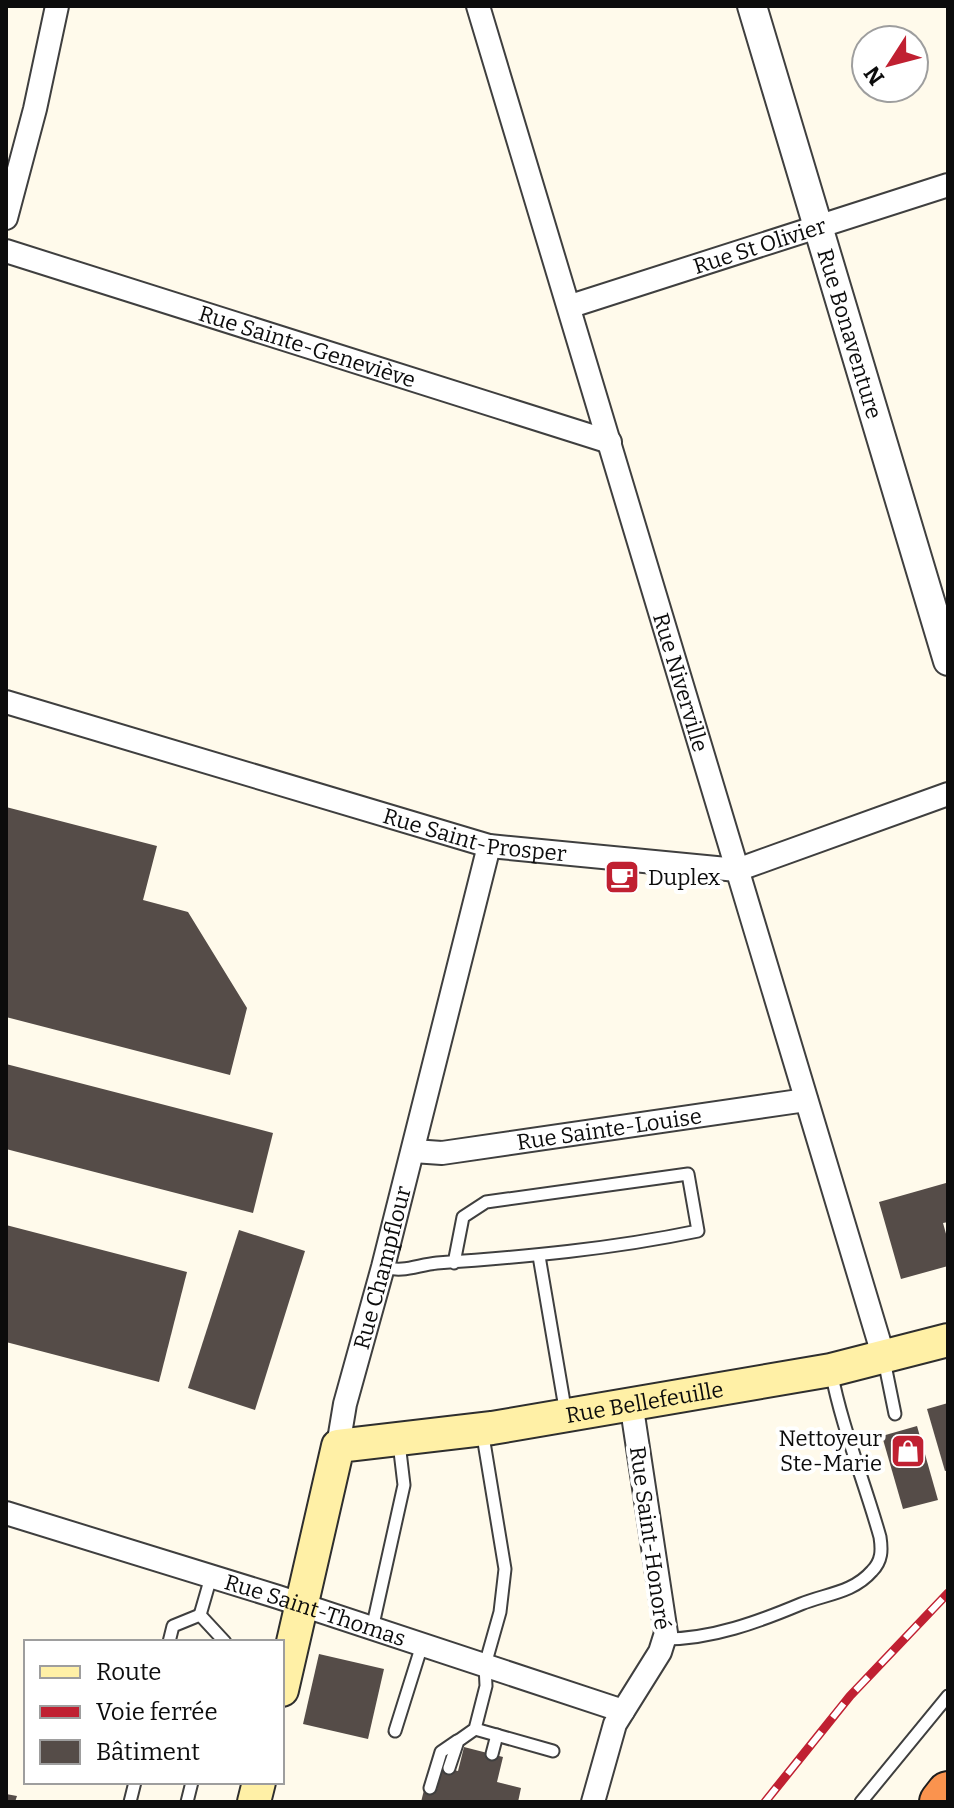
<svg xmlns="http://www.w3.org/2000/svg" width="954" height="1808" viewBox="0 0 954 1808" font-family="Bitter,serif">
	<style>
		.building { fill: #554c48 }
		.lines { fill: none; stroke-linecap: round; stroke-linejoin: round }
		.service-casing { stroke: #3f3f3f; stroke-width: 15 }
		.minor-casing { stroke: #3f3f3f; stroke-width: 26 }
		.tertiary-casing { stroke: #3f3f3f; stroke-width: 32 }
		.secondary-casing { stroke: #2e2e2e; stroke-width: 36 }
		.motorway-casing { stroke: #1d1d1d; stroke-width: 46 }
		.service { stroke: #fff; stroke-width: 11 }
		.minor { stroke: #fff; stroke-width: 22 }
		.tertiary { stroke: #fff; stroke-width: 28 }
		.secondary { stroke: #fff0a6; stroke-width: 32 }
		.motorway { stroke: #fa934e; stroke-width: 42 }
		.rail-casing { stroke: #c02031; stroke-width: 9 }
		.rail { stroke: #fff; stroke-width: 6; stroke-dasharray: 18; stroke-linecap: butt }
		.labels { text-anchor: middle; dominant-baseline: central; stroke-width: 8; stroke-linejoin: round; paint-order: stroke }
		.street-label { font-size: 22px; fill: #0c0c0c; stroke: #fff }
		.poi-label { font-size: 22px; fill: #0c0c0c; stroke: #fff; text-anchor: start }
	</style>
	<rect width="100%" height="100%" fill="#fffaeb"/>
	<g class="building">
		<polygon points="6,807 157,846 143,900 188,912 247,1008 230,1075 6,1017"/>
		<polygon points="6,1064 273,1133 253,1213 6,1149"/>
		<polygon points="946,1183 948,1222 943,1223 948,1241 948,1266 901,1279 879,1202"/>
		<polygon points="6,1225 187,1272 159,1382 6,1342"/>
		<polygon points="239,1230 305,1251 255,1410 188,1388"/>
		<polygon points="948,1403 948,1470 945,1471 927,1409"/>
		<polygon points="917,1426 938,1500 903,1509 882,1436"/>
		<polygon points="319,1654 384,1669 368,1739 303,1724"/>
		<polygon points="464,1747 503,1757 497,1782 521,1788 518,1802 421,1802 425,1786 437,1789 443,1767 458,1771"/>
		<polygon points="6,1794 17,1796 15,1802 6,1802"/>
	</g>
	<g class="lines">
		<g class="service-casing">
			<g id="service">
				<polyline points="539,1256 566,1414"/>
				<path d="M383 1267C404 1273 417 1265 437 1263 524 1257 612 1249 698 1231L688 1174 486 1202 463 1217 454 1263"/>
				<polyline points="884,1360 895,1414"/>
				<polyline points="200,1615 211,1577"/>
				<polyline points="200,1615 225,1642"/>
				<polyline points="372,1629 404,1485 399,1443"/>
				<path d="M665 1639C712 1639 758 1622 801 1604 825 1594 853 1593 872 1571 882 1561 882 1550 880 1537 864 1480 842 1428 831 1371"/>
				<polyline points="169,1642 173,1626 200,1615"/>
				<polyline points="475,1729 553,1751"/>
				<polyline points="395,1731 422,1645"/>
				<polyline points="492,1754 497,1735"/>
				<polyline points="449,1768 458,1741 475,1729 486,1686 485,1665 500,1612 505,1569 482,1430"/>
				<polyline points="430,1788 441,1752 457,1741"/>
				<polyline points="130,1802 135,1782"/>
				<polyline points="187,1802 192,1782"/>
				<polyline points="861,1802 948,1696"/>
			</g>
		</g>
		<g class="minor-casing">
			<g id="minor">
				<path id="s1" d="M478 6 884 1358"/>
				<polyline points="6,218 35,109 57,6"/>
				<path id="s2" d="M6 251 610 442"/>
				<path id="s3" d="M571 306 948 185"/>
				<path id="s4" d="M6 702 489 846 737 870 948 794"/>
				<path id="s5" d="M413 1151 442 1153 806 1100"/>
				<path id="s6" d="M338 1446 345 1404 383 1267 489 846"/>
				<path id="s7" d="M6 1513 278 1597 623 1711"/>
				<polyline points="593,1802 615,1724 660,1652 666,1633 631,1402"/>
			</g>
		</g>
		<g class="tertiary-casing">
			<g id="tertiary">
				<path id="s8" d="M752 6 948 661"/>
			</g>
		</g>
		<g class="secondary-casing">
			<g id="secondary">
				<path id="s9" d="M282 1690 338 1446 492 1428 831 1370 948 1340"/>
				<polyline points="254,1802 259,1782"/>
			</g>
		</g>
		<g class="motorway-casing">
			<polyline id="motorway" points="941,1802 948,1793"/>
		</g>
		<use href="#service" class="service"/>
		<use href="#minor" class="minor"/>
		<use href="#tertiary" class="tertiary"/>
		<use href="#secondary" class="secondary"/>
		<use href="#motorway" class="motorway"/>
		<g class="rail-casing">
			<polyline id="rail" points="765,1802 850,1696 948,1593"/>
		</g>
		<use href="#rail" class="rail"/>
	</g>
	<defs>
		<g id="cafe-square" transform="scale(1.8)"><rect x="-9" y="-9" width="18" height="18" rx="4" fill="#c02031" stroke="#fff"/><path d="M-5.5-4.5H6V0H3Q3 3.5 0 3.5H-2.5Q-5.5 3.5-5.5 0ZM3-3.2v2h1.7v-2ZM-6 4.5H4V6H-6Z" fill="#fff"/></g>
		<g id="shop-square" transform="scale(1.8)"><rect x="-9" y="-9" width="18" height="18" rx="4" fill="#c02031" stroke="#fff"/><path d="M-5-2.5h2.3a2.7 3.5 0 0 1 5.4 0H5L5.5 6h-11ZM-1.5-2.5h3a1.5 2.3 0 0 0-3 0Z" fill="#fff"/></g>
	</defs>
	<g fill-rule="evenodd">
		<use href="#cafe-square" x="622" y="877"/>
		<use href="#shop-square" x="908" y="1451"/>
	</g>
	<g class="labels">
		<g class="street-label">
			<text stroke="none"><textPath href="#s3" startOffset="198">Rue St Olivier</textPath></text>
			<text stroke="none"><textPath href="#s8" startOffset="342">Rue Bonaventure</textPath></text>
			<text stroke="none"><textPath href="#s2" startOffset="316">Rue Sainte-Geneviève</textPath></text>
			<text stroke="none"><textPath href="#s1" startOffset="706">Rue Niverville</textPath></text>
			<text stroke="none"><textPath href="#s4" startOffset="488">Rue Saint-Prosper</textPath></text>
			<text stroke="none"><textPath href="#s5" startOffset="198">Rue Sainte-Louise</textPath></text>
			<text stroke="none"><textPath href="#s6" startOffset="184">Rue Champflour</textPath></text>
			<text stroke="none"><textPath href="#s9" startOffset="560">Rue Bellefeuille</textPath></text>
			<text transform="translate(650 1538) rotate(82)">Rue Saint-Honoré</text>
			<text stroke="none"><textPath href="#s7" startOffset="324">Rue Saint-Thomas</textPath></text>
		</g>
		<g class="poi-label">
			<text x="648" y="877">Duplex</text>
			<text x="882" y="1438" text-anchor="end">Nettoyeur<tspan x="882" dy="25">Ste-Marie</tspan></text>
		</g>
	</g>
	<rect width="954" height="1808" fill="none" stroke="#0c0c0c" stroke-width="16"/>
	<rect x="24" y="1640" width="260" height="144" fill="#ffffff" stroke="#9e9e9e" stroke-width="2"/>
	<rect x="40" y="1666" width="40" height="12" fill="#fff0a6" stroke="#9e9e9e" stroke-width="2"/>
	<text x="96" y="1680" font-size="24" fill="#0c0c0c">Route</text>
	<rect x="40" y="1706" width="40" height="12" fill="#c02031" stroke="#9e9e9e" stroke-width="2"/>
	<text x="96" y="1720" font-size="24" fill="#0c0c0c">Voie ferrée</text>
	<rect x="40" y="1740" width="40" height="24" fill="#554c48" stroke="#9e9e9e" stroke-width="2"/>
	<text x="96" y="1760" font-size="24" fill="#0c0c0c">Bâtiment</text>
	<g transform="translate(890 64) rotate(234)"><circle r="38" fill="#ffffff" stroke="#9e9e9e" stroke-width="2"/>
	<path d="M0-6L14 30L0 20L-14 30Z" fill="#c02031"/>
	<text y="-12" font-size="22" font-weight="bold" text-anchor="middle" fill="#0c0c0c">N</text>
	</g>
</svg>
